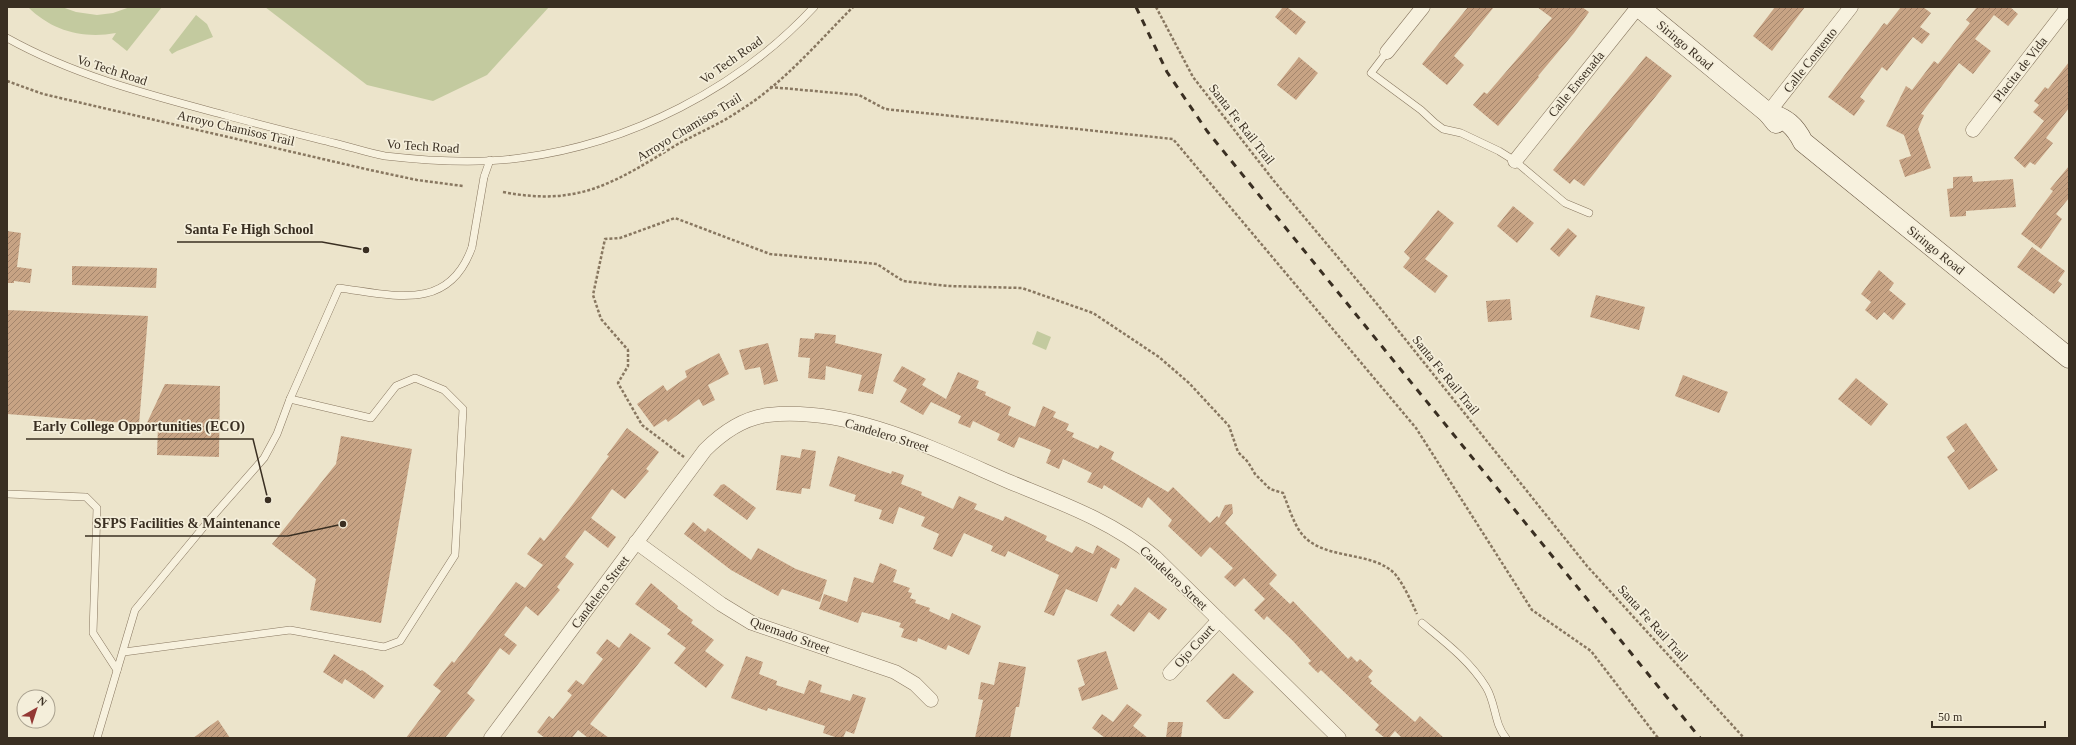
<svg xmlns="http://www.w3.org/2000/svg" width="2076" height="745" viewBox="0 0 2076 745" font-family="Georgia,serif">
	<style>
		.park { fill: #c3ca9f }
		.building { fill: url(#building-hatch) }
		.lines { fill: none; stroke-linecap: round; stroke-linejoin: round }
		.lane-casing { stroke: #887760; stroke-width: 8 }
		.street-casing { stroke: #887760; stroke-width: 15 }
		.secondary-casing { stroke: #6a5843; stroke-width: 21 }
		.path { stroke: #887760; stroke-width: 2.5; stroke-dasharray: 3 2; stroke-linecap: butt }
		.lane { stroke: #f7f1de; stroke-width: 7 }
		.street { stroke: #f7f1de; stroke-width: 14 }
		.secondary { stroke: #f7f1de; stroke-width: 20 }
		.rail { stroke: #3a2f22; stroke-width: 3; stroke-dasharray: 7 7; stroke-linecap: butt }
		.lane-bridge-casing { stroke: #887760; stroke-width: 8; stroke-linecap: butt }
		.lane-bridge { stroke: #f7f1de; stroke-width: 7 }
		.labels { text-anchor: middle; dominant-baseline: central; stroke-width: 3.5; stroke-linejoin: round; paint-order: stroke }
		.street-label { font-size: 13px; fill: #3a2f22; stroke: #f4eeda }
		.leader { fill: none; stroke: #3a2f22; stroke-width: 1.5 }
		.callout-dot { fill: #3a2f22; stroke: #f4eeda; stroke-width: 1.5 }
		.callout-label { font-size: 14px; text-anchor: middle; font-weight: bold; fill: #3a2f22; stroke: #f4eeda; stroke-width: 3.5; stroke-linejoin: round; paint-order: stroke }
	</style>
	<defs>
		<pattern id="building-hatch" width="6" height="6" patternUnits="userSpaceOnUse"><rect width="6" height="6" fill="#c7a384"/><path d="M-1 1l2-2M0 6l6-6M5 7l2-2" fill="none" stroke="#a3856c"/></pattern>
	</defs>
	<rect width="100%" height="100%" fill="#ece4cb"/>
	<g class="park">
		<path d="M28 7H62L76 12 97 15 113 13 130 7H162L127 51 112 39 116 33C83 39 52 31 28 7Z"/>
		<polygon points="265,7 549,7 487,75 433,101 367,85"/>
		<polygon points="196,15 207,24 213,37 177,51 172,54 169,50"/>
		<polygon points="1037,331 1051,337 1046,350 1032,344"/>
	</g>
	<g class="building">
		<polygon points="1283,7 1287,7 1306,22 1296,35 1275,17"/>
		<polygon points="1468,7 1494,7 1454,56 1464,65 1447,85 1422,64"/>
		<polygon points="1537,7 1582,7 1589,12 1574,33 1538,76 1539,77 1498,126 1473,105 1484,92 1487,94 1552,18"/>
		<polygon points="1775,7 1805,7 1772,51 1753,36"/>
		<polygon points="1901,7 1923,7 1931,13 1920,27 1930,34 1922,44 1913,37 1887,71 1882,67 1860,97 1865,101 1854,116 1828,97 1884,23 1887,25"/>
		<polygon points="1977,7 2010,7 2018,14 2008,26 1994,15 1975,39 1991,51 1973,74 1959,63 1921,114 1924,115 1918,129 1931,168 1905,177 1899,160 1911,156 1904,135 1886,126 1906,86 1912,90 1934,61 1938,64 1970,23 1966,20"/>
		<polygon points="1646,56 1672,76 1584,186 1574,179 1570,184 1553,170"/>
		<polygon points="1299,57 1318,73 1296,100 1277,85"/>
		<polygon points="2069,62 2069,108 2046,138 2053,143 2035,165 2030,162 2025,168 2014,158 2044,121 2033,112 2039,105 2034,101 2045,87 2048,89"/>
		<polygon points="2069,166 2069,198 2056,214 2062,219 2041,249 2021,234 2053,191 2050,189"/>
		<polygon points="1972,176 1973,182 2013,179 2016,207 1966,211 1966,216 1950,217 1947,189 1953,188 1953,177"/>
		<polygon points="1513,206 1534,223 1517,243 1497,226"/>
		<polygon points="1438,210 1454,223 1425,259 1448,276 1435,293 1403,267 1410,258 1404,252"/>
		<polygon points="1568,228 1577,236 1559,257 1550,249"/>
		<polygon points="7,231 21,233 17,267 32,269 30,283 14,281 14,283 7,283"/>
		<polygon points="2032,247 2065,271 2058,281 2062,284 2054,294 2017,267"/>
		<polygon points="72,266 157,268 156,288 72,285"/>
		<polygon points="1879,270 1894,283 1889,290 1906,304 1893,320 1884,312 1877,320 1865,310 1871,302 1861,294"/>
		<polygon points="1596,295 1645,307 1639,330 1590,317"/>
		<polygon points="1510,299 1512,320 1488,322 1486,301"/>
		<polygon points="7,310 148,316 139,424 7,414"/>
		<polygon points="815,333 836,335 835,343 882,354 873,394 858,391 862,375 826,366 825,380 808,378 810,358 798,357 800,338 814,339"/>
		<polygon points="768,343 778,381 764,385 760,367 745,370 739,350"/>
		<polygon points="719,353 729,374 708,385 715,400 703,406 699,399 668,422 666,419 654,427 637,404 663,385 667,391 687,377 685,371"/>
		<polygon points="902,366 926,379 922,385 946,399 958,372 979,381 976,388 986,392 985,395 1011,407 1008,415 1035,427 1043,406 1056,412 1053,417 1069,424 1066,430 1074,433 1072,437 1098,449 1100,445 1114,452 1111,459 1168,492 1173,487 1210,523 1217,516 1219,518 1225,505 1232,504 1233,513 1225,523 1277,575 1269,584 1290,604 1293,601 1348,659 1351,656 1357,662 1360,659 1373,671 1368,677 1372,681 1370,683 1415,722 1420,716 1444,738 1402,738 1395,731 1389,738 1385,738 1375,730 1379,725 1321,670 1318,673 1308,663 1311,661 1293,641 1267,616 1264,620 1254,610 1265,599 1244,578 1235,587 1224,577 1233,568 1210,547 1201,557 1168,526 1172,520 1148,497 1142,508 1104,485 1102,489 1087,482 1092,473 1063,459 1059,469 1046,463 1051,450 1019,437 1014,448 997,440 1000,434 973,421 970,428 958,423 961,416 931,402 923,415 900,402 907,389 893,381"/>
		<polygon points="1683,375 1728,392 1719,413 1675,396"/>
		<polygon points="1856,378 1888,404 1871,426 1838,399"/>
		<polygon points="165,384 220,386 219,457 157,455 158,426 146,425"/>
		<polygon points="1966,423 1998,470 1969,490 1947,457 1955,451 1946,437"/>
		<polygon points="627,428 659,452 646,469 649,471 625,499 612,489 591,518 616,537 608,548 585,530 565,557 574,564 557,587 560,590 538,616 526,606 504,635 517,645 509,655 500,648 467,693 475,700 445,738 406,738 441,691 433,685 452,661 454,663 516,582 525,588 543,565 527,554 540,537 544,541 573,504 609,456 607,455"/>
		<polygon points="341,436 412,449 381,623 310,610 316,579 272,544 336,464"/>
		<polygon points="802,449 816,451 810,489 802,488 801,494 776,490 781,455 800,458"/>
		<polygon points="838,456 891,474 892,471 904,475 901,484 922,492 921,495 953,509 959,496 977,504 974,509 1003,521 1005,516 1016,521 1047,536 1045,540 1072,553 1076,546 1093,554 1097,545 1120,559 1116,569 1111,567 1097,602 1066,589 1054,616 1044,612 1059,575 1008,551 1005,557 991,551 993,546 964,533 952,557 933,549 939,534 921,526 925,517 899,507 893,524 879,519 882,510 854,501 856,495 829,486"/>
		<polygon points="724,484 756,508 747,520 713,495 721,485"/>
		<polygon points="693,522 705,532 708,528 751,560 758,548 796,569 827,580 820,602 782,589 778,596 731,570 684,534"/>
		<polygon points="880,563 897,570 893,582 910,588 908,592 912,593 910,598 916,600 915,603 930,608 929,611 949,620 952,613 981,626 969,655 948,645 946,650 918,638 917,642 901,637 904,629 899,627 901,623 878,616 862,612 858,623 819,609 824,594 847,602 854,577 873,583"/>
		<polygon points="651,583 678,606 677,608 693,620 691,623 714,640 705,651 724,665 706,688 674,663 686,648 667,634 671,630 635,604"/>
		<polygon points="1135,587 1167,609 1159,620 1149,612 1134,632 1110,615 1118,604 1121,606"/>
		<polygon points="630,633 651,648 590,724 609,738 588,738 578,730 572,738 545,738 537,732 549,716 553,719 572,695 567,691 576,680 583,685 603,659 596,653 607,639 619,648"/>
		<polygon points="1106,651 1118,689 1082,701 1078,688 1085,685 1077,660"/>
		<polygon points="334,654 361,671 362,670 384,686 374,699 345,679 342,684 323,672"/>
		<polygon points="746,656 763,662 759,674 777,681 776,685 804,694 809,680 822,685 820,692 850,701 853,694 866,698 854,734 846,731 843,738 838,738 823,733 825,726 768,708 767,711 731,698"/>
		<polygon points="999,662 1026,667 1019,707 1016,707 1010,738 975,738 983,700 978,699 981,682 994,685"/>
		<polygon points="1233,673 1254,692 1229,719 1224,719 1206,701"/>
		<polygon points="1127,704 1142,715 1133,726 1148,738 1105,738 1092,728 1102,714 1113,722"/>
		<polygon points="218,720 230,738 193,738"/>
		<polygon points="1168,722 1183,722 1181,738 1166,738"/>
	</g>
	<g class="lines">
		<g class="lane-casing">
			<g id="lane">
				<path d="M7 38C75 76 150 95 225 115 261 125 298 134 334 143 351 147 368 153 385 156 429 161 476 164 520 158 630 144 739 88 814 7"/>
				<polyline points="1387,52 1371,73 1421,110 1435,123 1443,129 1461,133 1499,151 1515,161 1565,203 1589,213"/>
				<polyline points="484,177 490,160"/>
				<polyline points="7,494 86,497 97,508 93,633 117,670"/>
				<path d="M1422 623C1445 642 1470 661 1486 687 1496 703 1494 724 1506 738"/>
				<polyline points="124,652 290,630 384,647 400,641 455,555 463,409 444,390 415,378 396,386 371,418 290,399"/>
				<path d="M97 738 135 610 206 524 264 458 277 434 290 399 339 288C393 295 449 313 472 247"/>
			</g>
		</g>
		<g class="street-casing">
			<g id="street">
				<polyline points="1387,52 1423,7"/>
				<polyline points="1768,113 1851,7"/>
				<polyline points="1973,130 2068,7"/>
				<polyline points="1515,161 1638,7"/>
				<polyline points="636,542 721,604 752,623 895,672 915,684 931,700"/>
				<polyline points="1170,673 1219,620"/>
				<path d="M491 738 705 450C722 433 743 418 768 415 850 406 936 450 1010 482 1061 503 1112 521 1155 557L1339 738"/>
			</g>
		</g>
		<g class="secondary-casing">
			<g id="secondary">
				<polyline points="1639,7 1768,113 1776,123"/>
				<path d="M1768 113C1786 118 1795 126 1803 142L2069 358"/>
			</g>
		</g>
		<g class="path">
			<polyline points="1156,7 1193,77 1274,181 1377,304 1587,566 1744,738"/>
			<polyline points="7,81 43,94 370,170 417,180 463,186"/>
			<polyline points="770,87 859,95 885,109 1173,139 1416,428 1532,610 1591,651 1658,738"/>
			<path d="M503 192C580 207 615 182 678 144 698 133 720 124 739 111 783 84 817 43 853 7"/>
			<path d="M684 457 642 425 618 383 628 366V350L601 319 593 295 605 239 620 238 675 218 770 254 877 264 903 281 948 286 1022 288 1093 313 1159 357 1189 383 1229 426 1238 452 1248 462 1255 474 1270 489 1283 493C1288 505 1292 519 1299 530 1319 562 1371 549 1395 574 1404 585 1411 601 1417 614"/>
		</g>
		<use href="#lane" class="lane"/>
		<use href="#street" class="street"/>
		<use href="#secondary" class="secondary"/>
		<polyline class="rail" points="1136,7 1167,72 1207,131 1700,738"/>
		<g class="lane-bridge-casing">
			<polyline id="lane-bridge" points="472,247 484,177"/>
		</g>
		<use href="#lane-bridge" class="lane-bridge"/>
	</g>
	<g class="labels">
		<g class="street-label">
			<text transform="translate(1685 45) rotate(40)">Siringo Road</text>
			<text transform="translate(731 60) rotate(-35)">Vo Tech Road</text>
			<text transform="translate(1810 60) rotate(-52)">Calle Contento</text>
			<text transform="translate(2020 69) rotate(-52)">Placita de Vida</text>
			<text transform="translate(112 70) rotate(18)">Vo Tech Road</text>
			<text transform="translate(1576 84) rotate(-51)">Calle Ensenada</text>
			<text transform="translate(1242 124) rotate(52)">Santa Fe Rail Trail</text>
			<text transform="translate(689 127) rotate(-31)">Arroyo Chamisos Trail</text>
			<text transform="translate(236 128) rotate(13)">Arroyo Chamisos Trail</text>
			<text transform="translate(423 146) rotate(4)">Vo Tech Road</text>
			<text transform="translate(1936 250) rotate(39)">Siringo Road</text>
			<text transform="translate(1446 375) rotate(51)">Santa Fe Rail Trail</text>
			<text transform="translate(887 435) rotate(17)">Candelero Street</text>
			<text transform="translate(1174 578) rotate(43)">Candelero Street</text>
			<text transform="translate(600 592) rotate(-53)">Candelero Street</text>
			<text transform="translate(1653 623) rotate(48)">Santa Fe Rail Trail</text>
			<text transform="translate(790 635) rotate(20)">Quemado Street</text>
			<text transform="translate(1194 646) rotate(-48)">Ojo Court</text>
		</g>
	</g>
	<path class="leader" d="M366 250L322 242H177M268 500L253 439H26M343 524L288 536H85"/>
	<g class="callout-dot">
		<circle cx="366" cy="250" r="4"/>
		<circle cx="268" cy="500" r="4"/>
		<circle cx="343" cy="524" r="4"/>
	</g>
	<g class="callout-label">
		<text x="249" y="234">Santa Fe High School</text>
		<text x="139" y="431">Early College Opportunities (ECO)</text>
		<text x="187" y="528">SFPS Facilities &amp; Maintenance</text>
	</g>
	<rect width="2076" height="745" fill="none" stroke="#3a2f22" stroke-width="16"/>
	<g transform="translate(36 709) rotate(39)"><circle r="19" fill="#f4eeda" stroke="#aaa290"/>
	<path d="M0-3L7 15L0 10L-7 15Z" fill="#933834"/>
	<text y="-6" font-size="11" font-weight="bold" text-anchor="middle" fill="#3a2f22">N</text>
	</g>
	<path d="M1932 721v6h113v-6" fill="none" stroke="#3a2f22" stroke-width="2"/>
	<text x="1938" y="721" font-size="12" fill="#3a2f22" stroke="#f4eeda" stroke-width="3" paint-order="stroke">50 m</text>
</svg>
